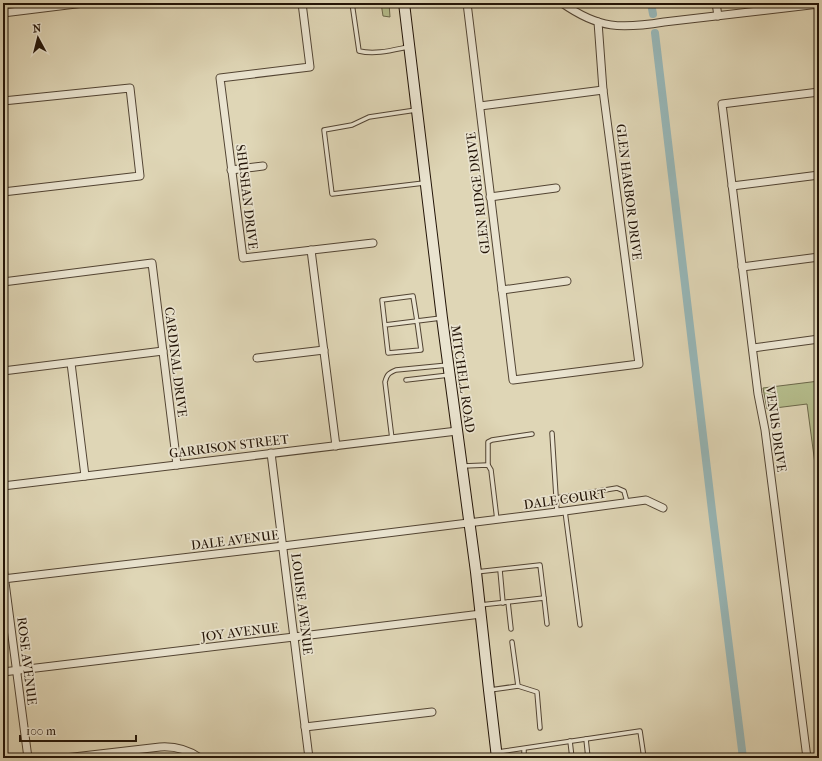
<svg xmlns="http://www.w3.org/2000/svg" width="822" height="761" viewBox="0 0 822 761" font-family="'IM FELL French Canon',serif">
	<style>
		.green { fill: #b5bd8c; stroke: #6c684a }
		.lines { fill: none; stroke-linecap: round; stroke-linejoin: round }
		.canal { stroke: #97b7b8; stroke-width: 8 }
		.service-casing { stroke: #524433; stroke-width: 5.5 }
		.minor-casing { stroke: #524433; stroke-width: 9 }
		.secondary-casing { stroke: #231407; stroke-width: 12 }
		.service { stroke: #eae4d0; stroke-width: 3.5 }
		.minor { stroke: #eae4d0; stroke-width: 7 }
		.secondary { stroke: #eae4d0; stroke-width: 10 }
		.labels { text-anchor: middle; dominant-baseline: central; stroke-width: 3.5; stroke-linejoin: round; paint-order: stroke }
		.street-label { font-size: 13px; fill: #231407; stroke: #eae4d0 }
	</style>
	<rect width="100%" height="100%" fill="#dfd6b6"/>
	<filter id="stains"><feTurbulence type="fractalNoise" baseFrequency=".005" numOctaves="4"/><feColorMatrix values="0 0 0 0 .2 0 0 0 0 .09 0 0 0 0 .02 0 0 0 .5 -.17"/></filter>
	<radialGradient id="worn" r=".72"><stop offset=".6" stop-color="#630" stop-opacity="0"/><stop offset="1" stop-color="#630" stop-opacity=".3"/></radialGradient>
	<g class="green">
		<polygon points="381,3 389,3 390,17 383,16"/>
		<polygon points="819,381 819,494 807,404 767,409 763,388"/>
	</g>
	<g class="lines">
		<g class="canal">
			<polyline points="651,3 653,14"/>
			<polyline points="655,33 713,519 743,758"/>
		</g>
		<g class="service-casing">
			<g id="service">
				<path d="M352 3 359 51C375 55 393 50 408 47"/>
				<polyline points="416,110 369,117 352,125 324,130 332,194 424,183"/>
				<polyline points="385,325 417,321 413,296 382,300 388,353 421,350 417,321 441,318"/>
				<polyline points="406,380 449,375"/>
				<polyline points="552,433 557,512"/>
				<path d="M392 439 385 382C387 374 389 373 396 370L448 365"/>
				<polyline points="488,465 488,442 492,440 532,434"/>
				<polyline points="463,466 488,465 491,470 497,520"/>
				<polyline points="556,498 617,488 624,491 627,502"/>
				<polyline points="565,511 580,625"/>
				<polyline points="500,570 503,603"/>
				<polyline points="476,572 540,565 544,598"/>
				<polyline points="508,602 511,629"/>
				<polyline points="480,605 544,598 547,624"/>
				<polyline points="518,686 537,692 540,728"/>
				<polyline points="490,690 518,686 512,642"/>
				<polyline points="586,739 588,758"/>
				<polyline points="570,741 572,758"/>
				<polyline points="524,749 524,758"/>
				<polyline points="498,752 640,731 644,758"/>
				<polyline points="629,758 644,756"/>
			</g>
		</g>
		<g class="minor-casing">
			<g id="minor">
				<polyline points="302,3 310,67 220,78 243,258 373,243"/>
				<polyline points="467,3 513,380 639,364 603,90 598,22"/>
				<path d="M562 3C599 29 621 29 664 22L819 4"/>
				<polyline points="716,3 718,16"/>
				<polyline points="3,13 84,3"/>
				<polyline points="3,101 130,88 140,176 3,192"/>
				<polyline points="480,106 603,90"/>
				<polyline points="231,170 263,166"/>
				<polyline points="732,186 819,175"/>
				<polyline points="490,197 556,188"/>
				<polyline points="311,250 336,446"/>
				<polyline points="742,267 819,257"/>
				<polyline points="3,282 152,263 177,465"/>
				<polyline points="502,290 567,281"/>
				<polyline points="753,348 819,339"/>
				<polyline points="257,358 324,350"/>
				<polyline points="71,363 85,476"/>
				<polyline points="3,371 163,351"/>
				<polyline points="271,453 309,758"/>
				<polyline points="3,486 457,431"/>
				<polyline points="3,567 28,758"/>
				<polyline points="3,579 283,546 565,511 646,500 663,508"/>
				<polyline points="3,672 294,637 481,614"/>
				<polyline points="305,727 432,712"/>
				<path d="M65 758 160 747C175 746 187 749 200 758"/>
				<polyline points="807,758 765,430 758,394 722,104 819,92"/>
			</g>
		</g>
		<g class="secondary-casing">
			<polyline id="secondary" points="404,3 442,318 476,572 489,690 497,758"/>
		</g>
		<use href="#service" class="service"/>
		<use href="#minor" class="minor"/>
		<use href="#secondary" class="secondary"/>
	</g>
	<g class="labels">
		<g class="street-label">
			<text transform="translate(629 192) rotate(83)">GLEN HARBOR DRIVE</text>
			<text transform="translate(478 193) rotate(-97)">GLEN RIDGE DRIVE</text>
			<text transform="translate(247 197) rotate(83)">SHUSHAN DRIVE</text>
			<text transform="translate(176 362) rotate(83)">CARDINAL DRIVE</text>
			<text transform="translate(463 379) rotate(82)">MITCHELL ROAD</text>
			<text transform="translate(776 429) rotate(82)">VENUS DRIVE</text>
			<text transform="translate(229 446) rotate(-7)">GARRISON STREET</text>
			<text transform="translate(565 499) rotate(-8)">DALE COURT</text>
			<text transform="translate(235 540) rotate(-7)">DALE AVENUE</text>
			<text transform="translate(302 604) rotate(83)">LOUISE AVENUE</text>
			<text transform="translate(240 632) rotate(-7)">JOY AVENUE</text>
			<text transform="translate(27 661) rotate(83)">ROSE AVENUE</text>
		</g>
	</g>
	<rect width="822" height="761" fill="none" stroke="#dfd6b6" stroke-width="16"/>
	<rect x="4" y="4" width="814" height="753" fill="none" stroke="#231407" stroke-width="2"/>
	<rect x="8" y="8" width="806" height="745" fill="none" stroke="#231407"/>
	<g transform="translate(38 38) rotate(353)" stroke="#eae4d0" stroke-width="3" paint-order="stroke">
	<path d="M0-3L7 15L0 10L-7 15Z" fill="#231407"/>
	<text y="-6" font-size="11" font-weight="bold" text-anchor="middle" fill="#231407">N</text>
	</g>
	<path d="M20 735v6h116v-6" fill="none" stroke="#231407" stroke-width="2"/>
	<text x="26" y="735" font-size="12" fill="#231407" stroke="#eae4d0" stroke-width="3" paint-order="stroke">100 m</text>
	<rect width="100%" height="100%" filter="url(#stains)"/>
	<rect width="100%" height="100%" fill="url(#worn)"/>
</svg>
